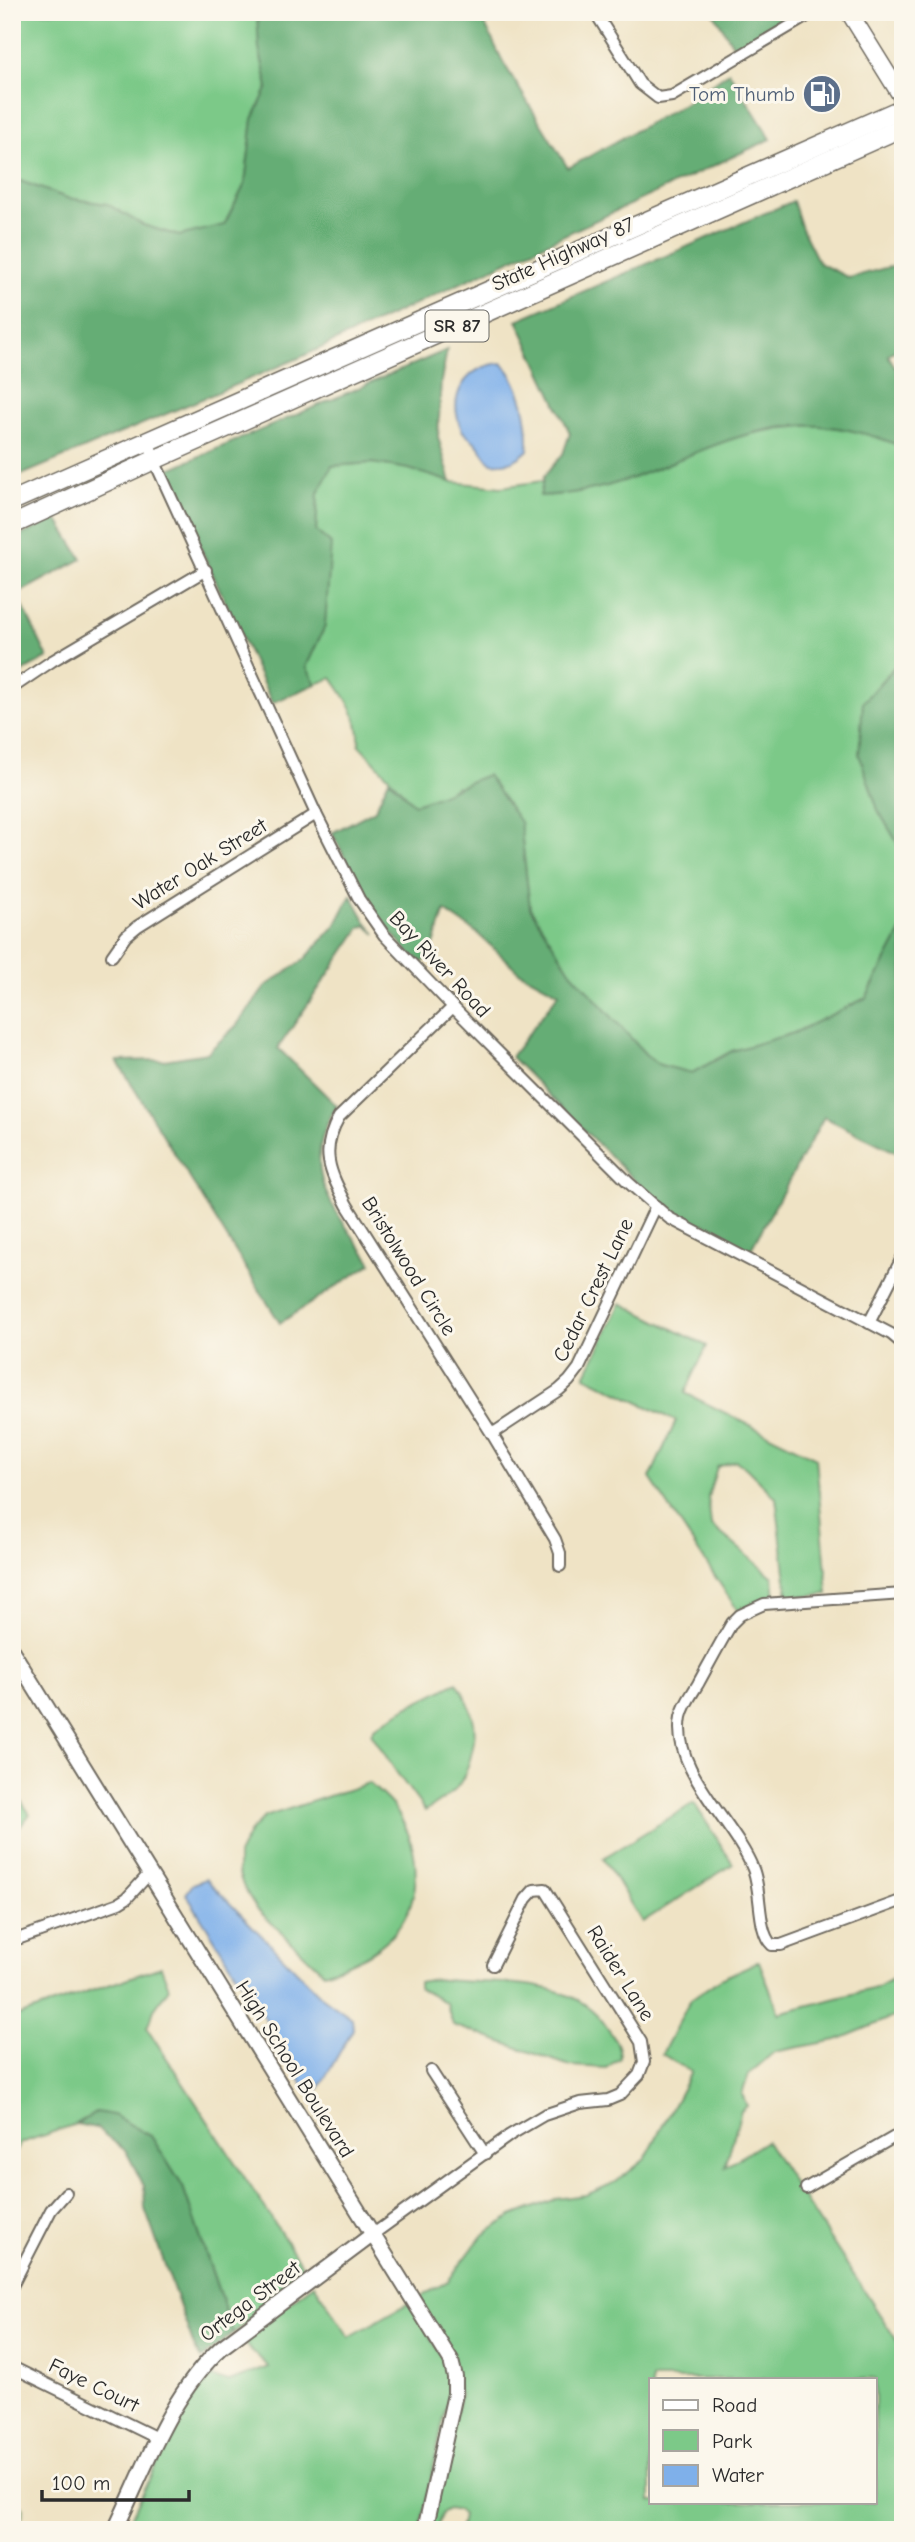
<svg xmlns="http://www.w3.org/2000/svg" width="915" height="2542" viewBox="0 0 915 2542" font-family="'Comic Neue',sans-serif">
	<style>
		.green { fill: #7cc988; stroke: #547a5a; stroke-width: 2; fill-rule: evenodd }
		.forest { fill: #65ad74; stroke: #486c50; stroke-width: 2 }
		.water { fill: #7fb0ea; stroke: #556e8a; stroke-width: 2 }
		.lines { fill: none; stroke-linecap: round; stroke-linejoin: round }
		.minor-casing { stroke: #706b61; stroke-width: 14 }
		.tertiary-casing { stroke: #706b61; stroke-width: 18 }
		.secondary-casing { stroke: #706b61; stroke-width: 19 }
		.trunk-casing { stroke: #706b61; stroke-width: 21 }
		.minor { stroke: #fff; stroke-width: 10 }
		.tertiary { stroke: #fff; stroke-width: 14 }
		.secondary { stroke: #fff; stroke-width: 16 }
		.trunk { stroke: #fff; stroke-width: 18 }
		.labels { text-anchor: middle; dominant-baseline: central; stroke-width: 6; stroke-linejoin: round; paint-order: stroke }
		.shield { fill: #fbf7ec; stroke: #696865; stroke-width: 2 }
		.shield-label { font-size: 19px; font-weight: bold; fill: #2b2b2b }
		.service-label { font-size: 21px; fill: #4e5e75; stroke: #fbf7ec; text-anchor: end }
		.street-label { font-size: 21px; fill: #2b2b2b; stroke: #fbf7ec }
	</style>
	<rect width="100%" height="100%" fill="#fbf7ec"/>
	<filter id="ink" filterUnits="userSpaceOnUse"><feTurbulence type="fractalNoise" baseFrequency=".0143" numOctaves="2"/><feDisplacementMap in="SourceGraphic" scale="14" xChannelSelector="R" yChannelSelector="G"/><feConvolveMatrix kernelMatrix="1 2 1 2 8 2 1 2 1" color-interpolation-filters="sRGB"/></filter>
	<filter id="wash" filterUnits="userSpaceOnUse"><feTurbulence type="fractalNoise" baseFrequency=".00686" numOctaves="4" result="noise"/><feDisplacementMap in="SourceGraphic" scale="28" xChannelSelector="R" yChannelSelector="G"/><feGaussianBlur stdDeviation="1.57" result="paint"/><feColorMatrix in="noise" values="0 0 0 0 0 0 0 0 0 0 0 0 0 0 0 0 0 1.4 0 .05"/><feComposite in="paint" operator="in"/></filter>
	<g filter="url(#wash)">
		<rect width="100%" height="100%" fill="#efe3c5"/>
		<g class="green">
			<polygon points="12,12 257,12 259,48 268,87 253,119 245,184 225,225 179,236 143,225 107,204 67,198 12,178"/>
			<path d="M818 425 868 433 903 447V657L863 702 878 810 903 852V928L866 998 794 1033 732 1051 692 1073 660 1065 648 1057 571 972 530 908 520 822 457 786 439 797 414 804 359 745C361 718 347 699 332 678L316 684 306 667 325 626 316 531 318 493 332 466 372 463 409 469 451 482 501 487 543 481 541 496C617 493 668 457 738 437 764 430 791 427 818 425Z"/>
			<polygon points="621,1303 707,1346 685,1393 816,1458 828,1594 788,1597 776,1498 746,1468 736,1461 717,1467 708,1497 711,1525 773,1577 775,1598 764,1599 738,1611 650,1478 676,1421 585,1376"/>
			<path d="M457 1682C464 1693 470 1705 473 1718 478 1735 470 1767 460 1783 452 1795 437 1803 425 1811L397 1773 371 1733 374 1728 407 1707Z"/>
			<path d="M369 1783C377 1791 388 1799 395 1809 423 1850 425 1906 386 1941 368 1957 346 1965 324 1973L257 1909 244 1888 238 1871V1855L249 1833 264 1817Z"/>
			<polygon points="12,1788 30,1814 12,1837"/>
			<polygon points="694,1803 733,1864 642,1922 603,1858"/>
			<path d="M759 1961 779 2013 876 1988 903 1973V2013L837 2040 774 2052 749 2074 742 2094 747 2106 741 2111 725 2167 766 2141 903 2350V2530H459L462 2516 459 2511 448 2509 441 2513 437 2530H430L460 2394 419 2298 448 2281 482 2236 512 2216 556 2199 586 2195 616 2182 645 2159 691 2072 662 2054 691 1999 722 1978ZM651 2379H875V2502H651Z"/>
			<polygon points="161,1967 169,1988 154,2009 147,2028 309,2276 233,2333 183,2187 151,2136 97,2112 76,2124 21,2143 12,2156 12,2018"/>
			<path d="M434 1979C490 1987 573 1971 608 2029 615 2039 620 2046 620 2058L606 2068 570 2066 453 2025 446 2003 419 1988V1982Z"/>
			<path d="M314 2284 349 2337 409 2303C427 2332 450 2359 449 2394L420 2530H125L196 2382 207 2367 212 2377 229 2382 269 2367 240 2339Z"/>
			<polygon points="12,2457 15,2459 13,2493 24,2509 18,2530 12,2530"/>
		</g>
		<g class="forest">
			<polygon points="257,12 479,12 503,62 568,168 687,102 729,72 771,139 299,358 12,479 12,178 67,198 107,204 143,225 179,236 224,225 245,184 253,119 268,87 259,48"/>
			<polygon points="713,12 804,12 737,52"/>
			<path d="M793 201 802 229 819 263 849 278 903 263V345L888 355 903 380V447C876 436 849 428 820 426 753 421 690 457 630 479 601 489 570 495 540 496L544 476 563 454 570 433 517 320Z"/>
			<polygon points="447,350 441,381 438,437 451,482 409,469 372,463 332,466 318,493 316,531 331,544 325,626 306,667 316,684 272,703 165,471"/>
			<polygon points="57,519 82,559 17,594 48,658 12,677 12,539"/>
			<polygon points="903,657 903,852 878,810 859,754 863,702"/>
			<path d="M487 775 520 822 530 908 571 972 648 1057 660 1065 692 1073 732 1051 794 1033 866 998 903 928V1156L824 1117 750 1251 673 1214 633 1179 511 1057 559 993 518 971 477 933 445 911C437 930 437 950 420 965L374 913 332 833 375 810 389 779 414 804C440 797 462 784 487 775Z"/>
			<path d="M351 895 365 920 376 934 366 925 360 928 278 1048 337 1106C295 1171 335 1210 372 1263L280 1323 117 1061 164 1060 207 1053 236 1026 266 986 305 959 335 926Z"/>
			<polygon points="97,2112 113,2115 151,2136 183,2187 233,2333 201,2359 195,2349 145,2209 144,2186 126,2151 96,2128 76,2124"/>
		</g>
		<g class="water">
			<path d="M502 363C523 385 529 421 528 450 516 462 507 464 491 463 485 456 480 447 474 441 469 437 465 435 462 430 446 396 466 366 502 363Z"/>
			<polygon points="206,1879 320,1995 352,2018 353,2029 317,2092 311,2094 303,2085 267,2022 186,1894 193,1884"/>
		</g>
	</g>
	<g filter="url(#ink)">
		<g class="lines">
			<g class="minor-casing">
				<g id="minor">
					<polyline points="595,12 640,84 658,98 672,96 814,12"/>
					<polyline points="149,440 154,460 316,814 359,899 384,935 453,1007 629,1183 669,1218 891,1334 903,1344"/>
					<polyline points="12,688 52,661 206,570"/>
					<polyline points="112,956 126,936 138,926 316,814"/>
					<path d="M453 1007 339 1117C319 1152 330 1172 347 1205L492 1434 555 1539 560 1553V1566"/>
					<polyline points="869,1323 903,1256"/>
					<polyline points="492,1434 559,1390 569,1381 579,1368 656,1206"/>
					<path d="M903 1594 764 1604 740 1615 732 1623C720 1643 709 1664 698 1684 692 1694 683 1706 681 1717 671 1770 735 1823 753 1869 762 1891 757 1932 772 1945H781L903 1900"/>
					<polyline points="12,1941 119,1903 127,1898 149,1874"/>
					<polyline points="431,2071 485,2154"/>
					<polyline points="806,2188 903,2132"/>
					<polyline points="372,2235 510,2135 544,2115 580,2103 608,2100 620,2095 639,2075 644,2062 641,2042 545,1889 534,1890 526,1899 493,1965"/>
					<polyline points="12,2286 51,2210 66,2193"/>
					<polyline points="12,2367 159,2439"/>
				</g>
			</g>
			<g class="tertiary-casing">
				<g id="tertiary">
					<polyline points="12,1651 451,2361 455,2377 455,2394 425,2530"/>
					<path d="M115 2530C145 2468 170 2394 222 2347L372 2235"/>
				</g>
			</g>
			<g class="secondary-casing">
				<polyline id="secondary" points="849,12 903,99"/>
			</g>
			<g class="trunk-casing">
				<g id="trunk">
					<polyline points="12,501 903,108"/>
					<polyline points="12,525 154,460 903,127"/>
				</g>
			</g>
			<use href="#minor" class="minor"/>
			<use href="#tertiary" class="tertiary"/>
			<use href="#secondary" class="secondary"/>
			<use href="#trunk" class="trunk"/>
		</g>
	</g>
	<defs>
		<g id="fuel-disc" transform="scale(2.0125)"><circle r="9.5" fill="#5c6f8a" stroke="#fbf7ec"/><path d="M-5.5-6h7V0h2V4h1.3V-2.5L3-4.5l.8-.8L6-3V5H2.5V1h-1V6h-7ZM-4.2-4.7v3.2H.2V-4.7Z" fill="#fff"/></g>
	</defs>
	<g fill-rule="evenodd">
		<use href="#fuel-disc" x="822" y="94"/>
	</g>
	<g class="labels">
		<rect class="shield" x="425.5" y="310.5" width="63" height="31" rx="5"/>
		<g class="shield-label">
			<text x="457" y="326">SR 87</text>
		</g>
		<g class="service-label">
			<text x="795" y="94">Tom Thumb</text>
		</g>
		<g class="street-label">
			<text transform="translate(563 254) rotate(-24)">State Highway 87</text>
			<text transform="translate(200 864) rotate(-32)">Water Oak Street</text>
			<text transform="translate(440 964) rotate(47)">Bay River Road</text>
			<text transform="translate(409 1266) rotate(58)">Bristolwood Circle</text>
			<text transform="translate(593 1290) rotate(-64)">Cedar Crest Lane</text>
			<text transform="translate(621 1973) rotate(58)">Raider Lane</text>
			<text transform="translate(295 2069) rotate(58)">High School Boulevard</text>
			<text transform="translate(250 2301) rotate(-37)">Ortega Street</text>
			<text transform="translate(94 2385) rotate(26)">Faye Court</text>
		</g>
	</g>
	<rect width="915" height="2542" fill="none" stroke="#fbf7ec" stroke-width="42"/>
	<rect x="649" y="2378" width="228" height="126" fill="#fbf7ec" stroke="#a8a59f" stroke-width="2"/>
	<rect x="663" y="2400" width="35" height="10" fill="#ffffff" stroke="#a8a59f" stroke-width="2"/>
	<text x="712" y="2412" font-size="21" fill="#2b2b2b">Road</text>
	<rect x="663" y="2430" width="35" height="21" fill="#7cc988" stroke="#a8a59f" stroke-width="2"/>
	<text x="712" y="2448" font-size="21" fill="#2b2b2b">Park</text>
	<rect x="663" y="2465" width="35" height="21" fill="#7fb0ea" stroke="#a8a59f" stroke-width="2"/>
	<text x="712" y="2482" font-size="21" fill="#2b2b2b">Water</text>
	<path d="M42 2490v10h147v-10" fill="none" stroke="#2b2b2b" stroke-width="3.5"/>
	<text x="52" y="2490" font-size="21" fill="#2b2b2b" stroke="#fbf7ec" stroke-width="5" paint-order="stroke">100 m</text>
</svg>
